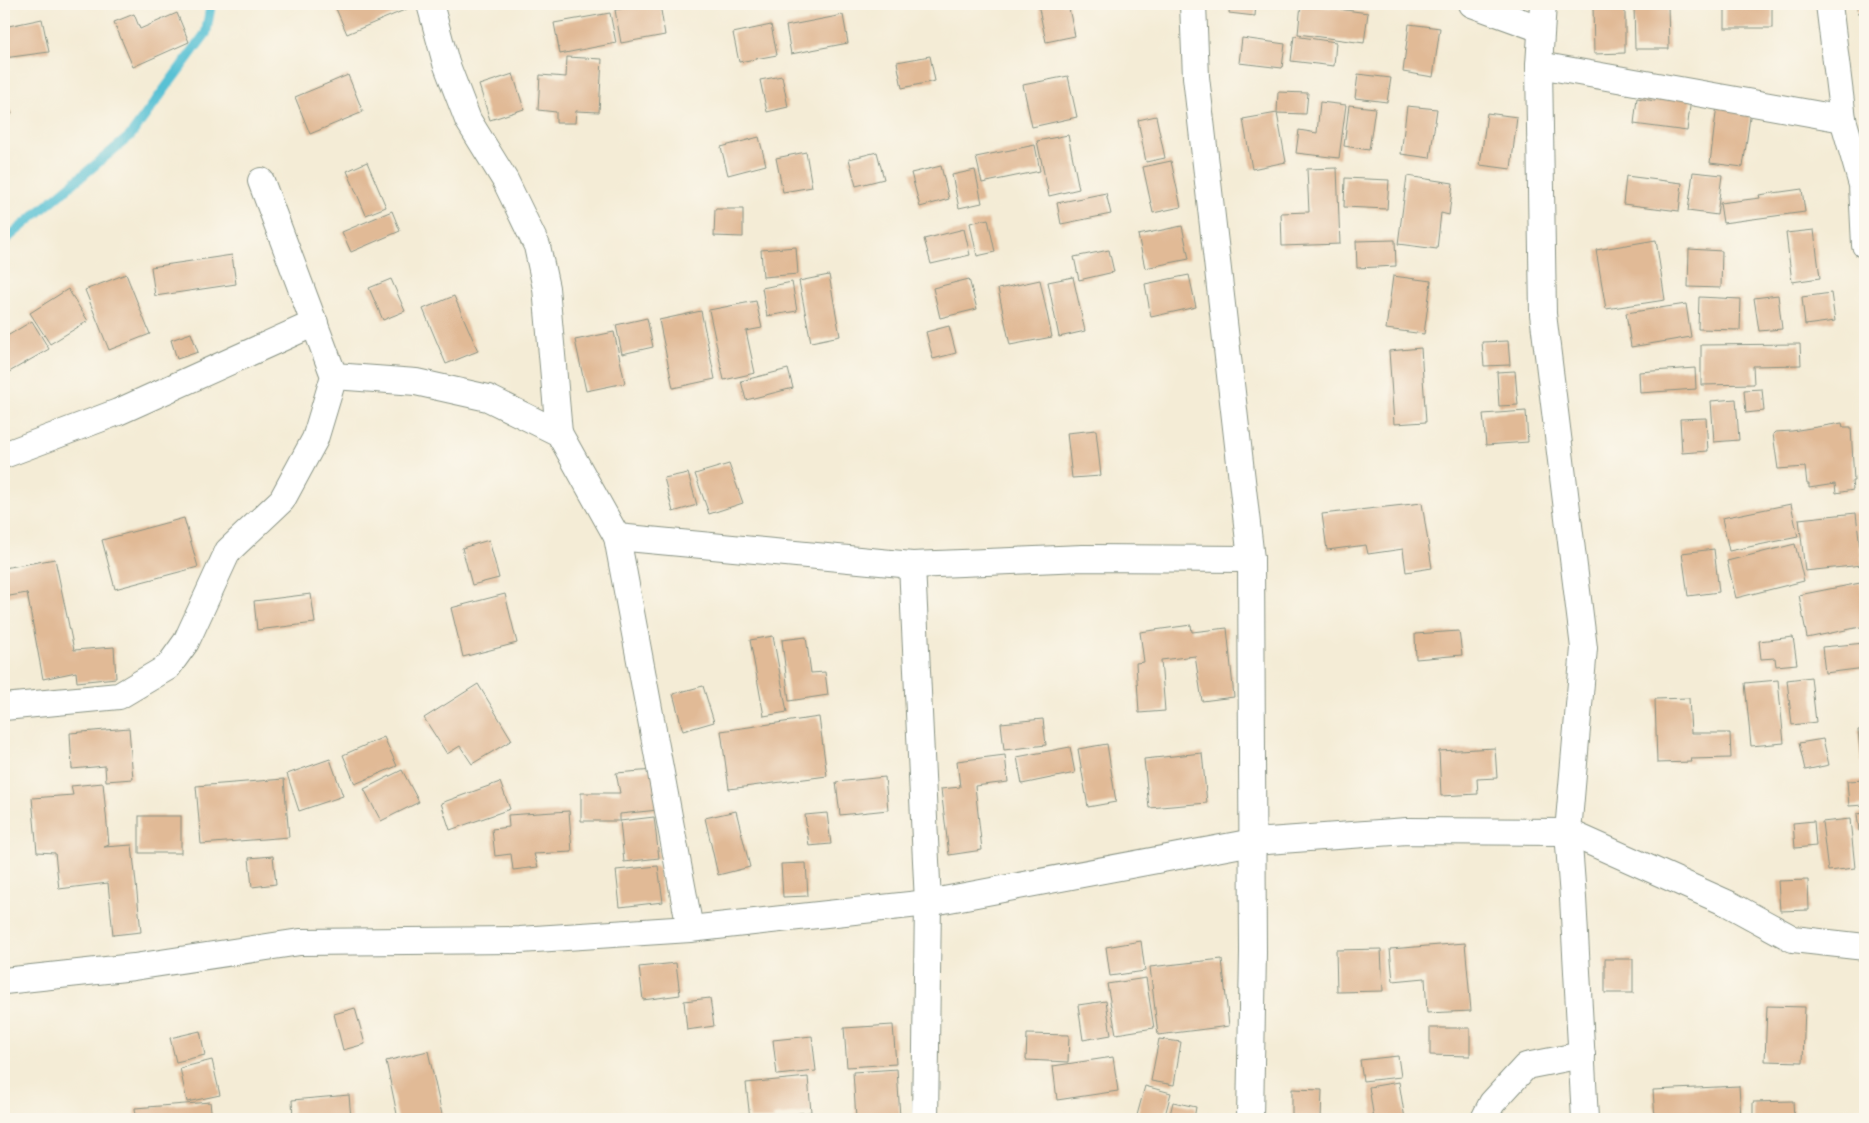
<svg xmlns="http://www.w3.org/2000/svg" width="1869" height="1123" viewBox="0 0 1869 1123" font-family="'IM FELL English',serif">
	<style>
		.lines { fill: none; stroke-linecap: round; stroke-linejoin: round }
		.stream { stroke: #58c1d4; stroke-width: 10 }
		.building { fill: #e1ba96 }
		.street-casing { stroke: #8a9485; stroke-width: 28 }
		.street { stroke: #fff; stroke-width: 26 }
	</style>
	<rect width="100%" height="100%" fill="#fbf7ec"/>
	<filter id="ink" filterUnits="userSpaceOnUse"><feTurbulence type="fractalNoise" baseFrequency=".02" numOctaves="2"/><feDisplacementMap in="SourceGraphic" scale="10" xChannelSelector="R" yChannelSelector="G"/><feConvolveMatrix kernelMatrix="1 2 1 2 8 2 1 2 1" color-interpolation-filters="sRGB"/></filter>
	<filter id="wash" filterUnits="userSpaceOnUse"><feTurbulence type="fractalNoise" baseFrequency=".0096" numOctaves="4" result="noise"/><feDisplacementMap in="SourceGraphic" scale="20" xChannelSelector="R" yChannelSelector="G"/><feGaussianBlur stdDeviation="1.12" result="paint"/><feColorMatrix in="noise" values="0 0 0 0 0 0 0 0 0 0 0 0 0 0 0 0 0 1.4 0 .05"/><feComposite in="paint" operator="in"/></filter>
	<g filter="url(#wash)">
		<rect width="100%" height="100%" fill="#f4ecd6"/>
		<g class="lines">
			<polyline class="stream" points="4,241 130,136 206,33 211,4"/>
		</g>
		<g id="blocks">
			<g class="building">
				<polygon points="334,4 405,4 407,9 347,34"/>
				<polygon points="648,4 660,4 665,35 621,43 615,10"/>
				<polygon points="1038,4 1068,4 1075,36 1046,42"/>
				<polygon points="1230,4 1256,4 1255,16 1229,13"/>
				<polygon points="1301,4 1368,13 1364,43 1298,34"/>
				<polygon points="1593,4 1625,4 1625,53 1594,54"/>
				<polygon points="1634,4 1668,4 1669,49 1635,49"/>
				<rect x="1725" y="4" width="47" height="24"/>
				<polygon points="1856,4 1865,4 1865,12 1858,13"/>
				<polygon points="177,13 189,42 133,67 114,22 134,14 140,29"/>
				<polygon points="610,13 616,43 560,54 554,23"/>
				<polygon points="843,15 848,43 791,54 786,26"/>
				<polygon points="42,19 49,52 4,58 4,27"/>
				<polygon points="1409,24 1440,28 1433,77 1403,72"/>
				<polygon points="771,25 777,55 739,62 733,33"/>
				<polygon points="1294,36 1336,42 1334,66 1291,61"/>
				<polygon points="1242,38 1285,44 1282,68 1239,63"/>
				<polygon points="930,56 935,81 902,88 897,62"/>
				<polygon points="567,57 602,59 599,112 576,111 575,123 556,123 556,112 538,110 540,75 566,77"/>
				<polygon points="513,74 524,109 490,120 479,85"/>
				<polygon points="1358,74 1391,78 1387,102 1355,98"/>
				<polygon points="348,75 363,112 310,134 295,97"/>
				<polygon points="782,76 788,107 767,112 760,80"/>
				<polygon points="1068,76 1077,117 1032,127 1023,85"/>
				<polygon points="1278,92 1308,93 1306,114 1277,113"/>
				<polygon points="1656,93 1691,98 1687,131 1634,124 1637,98 1655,101"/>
				<polygon points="4,97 12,114 4,118"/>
				<polygon points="1320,102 1346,105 1339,158 1296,153 1299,130 1317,133"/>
				<polygon points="1349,105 1375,108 1369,150 1344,146"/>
				<polygon points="1717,105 1751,110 1743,167 1710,163"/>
				<polygon points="1407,106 1437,109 1430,158 1401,154"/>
				<polygon points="1277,113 1286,162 1252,169 1243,119"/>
				<polygon points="1487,113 1517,117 1511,169 1480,165"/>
				<polygon points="1156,116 1165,158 1146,162 1138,120"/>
				<polygon points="1068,135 1079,189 1049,196 1037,141"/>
				<polygon points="759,137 766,165 728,175 721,147"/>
				<polygon points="1035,145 1040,171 982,183 976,157"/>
				<polygon points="806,152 812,187 783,192 776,158"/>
				<polygon points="877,152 884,179 856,186 849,159"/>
				<polygon points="1171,161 1181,207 1153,213 1143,167"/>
				<polygon points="367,162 386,207 366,215 347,171"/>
				<polygon points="941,166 949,199 920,207 911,173"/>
				<polygon points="1337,168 1340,244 1282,246 1281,213 1309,212 1307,169"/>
				<polygon points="975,170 982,203 959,208 952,175"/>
				<polygon points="1693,172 1722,175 1717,215 1688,211"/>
				<polygon points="1407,176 1453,183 1449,215 1441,213 1437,249 1398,244"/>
				<polygon points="1626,176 1682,183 1679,211 1623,204"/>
				<polygon points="1345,178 1389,180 1387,209 1344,207"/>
				<polygon points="1802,189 1805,212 1723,223 1720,203 1760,198 1759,195"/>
				<polygon points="1106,193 1111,214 1061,224 1057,203"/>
				<polygon points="715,209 743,209 743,237 714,236"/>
				<polygon points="392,211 400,231 351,252 342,232"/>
				<polygon points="988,219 995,252 977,256 970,223"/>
				<polygon points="1182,226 1189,259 1145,268 1138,235"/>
				<polygon points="964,229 970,255 931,264 924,239"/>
				<polygon points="1814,230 1820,278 1792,282 1786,233"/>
				<polygon points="1395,240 1396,266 1357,268 1356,241"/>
				<polygon points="1656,240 1665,300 1606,309 1596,250"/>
				<polygon points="796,247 798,274 763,277 761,250"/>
				<polygon points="1689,249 1722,251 1721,288 1688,287"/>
				<polygon points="1109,250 1114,272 1079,280 1074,257"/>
				<polygon points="232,255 236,284 155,296 151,267"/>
				<polygon points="126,274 150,334 109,350 85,290"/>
				<polygon points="829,275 840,336 811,342 799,281"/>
				<polygon points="1189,275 1196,307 1151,317 1145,284"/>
				<polygon points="1393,276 1431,281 1424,334 1386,329"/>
				<polygon points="1073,277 1085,331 1059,337 1048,282"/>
				<polygon points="391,279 405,311 383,320 369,288"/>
				<polygon points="969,279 977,309 940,318 933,288"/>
				<polygon points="1040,280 1052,337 1010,345 998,289"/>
				<polygon points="792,282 797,311 767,316 762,288"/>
				<polygon points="68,289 88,321 50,344 30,313"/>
				<polygon points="1831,293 1835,321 1805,325 1802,297"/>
				<polygon points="1778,295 1782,329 1759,331 1754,298"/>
				<polygon points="454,296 478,351 446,364 423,309"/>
				<polygon points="1699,297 1741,299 1740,330 1698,329"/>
				<polygon points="756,301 762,328 746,331 755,373 724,380 709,310"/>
				<polygon points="1686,304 1691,337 1631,347 1626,313"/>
				<polygon points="701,311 715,379 673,388 659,320"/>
				<polygon points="647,318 653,347 622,354 616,325"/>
				<polygon points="32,321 49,349 4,375 4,338"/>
				<polygon points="949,326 956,353 933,359 926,332"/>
				<polygon points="614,332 625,383 586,391 575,340"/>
				<polygon points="191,333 198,352 177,359 171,340"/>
				<polygon points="1508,341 1510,365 1484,366 1482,342"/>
				<polygon points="1800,344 1801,365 1753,366 1754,384 1701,385 1701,345"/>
				<polygon points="1421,348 1426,422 1394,424 1389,351"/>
				<polygon points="1695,368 1696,389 1640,393 1639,372"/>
				<polygon points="788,369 793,388 746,400 741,381"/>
				<polygon points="1515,371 1518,405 1499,406 1497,372"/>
				<polygon points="1762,389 1764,411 1746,413 1744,390"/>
				<polygon points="1736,399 1739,440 1714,442 1711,401"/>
				<polygon points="1526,411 1528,442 1486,445 1483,414"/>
				<polygon points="1706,418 1708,451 1682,453 1680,419"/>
				<polygon points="1842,423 1843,427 1851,427 1854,481 1852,481 1853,490 1836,493 1835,484 1809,488 1809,484 1807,484 1805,467 1778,469 1773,434 1775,432 1792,431"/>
				<polygon points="1096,430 1101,476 1072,478 1067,433"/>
				<polygon points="729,464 743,503 709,514 695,474"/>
				<polygon points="688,473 697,505 673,512 664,478"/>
				<polygon points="1422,503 1432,568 1406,572 1403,549 1368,554 1366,545 1327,550 1322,514"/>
				<polygon points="1791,504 1798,537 1729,551 1722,518"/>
				<polygon points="1856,513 1862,565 1805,571 1799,519"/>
				<polygon points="184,518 198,567 115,589 102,540"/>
				<polygon points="489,540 499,578 472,585 462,548"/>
				<polygon points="1795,544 1804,581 1736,598 1727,561"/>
				<polygon points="1714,549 1719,592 1688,596 1682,553"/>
				<polygon points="55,559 74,650 114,647 116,678 77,682 76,672 43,679 27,593 4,597 4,568"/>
				<polygon points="1860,583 1865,609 1865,626 1807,638 1799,595"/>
				<polygon points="311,594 315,623 257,630 254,601"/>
				<polygon points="505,594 517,643 463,657 451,608"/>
				<polygon points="1191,625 1192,632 1227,628 1234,697 1202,701 1195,656 1161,660 1165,711 1139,713 1136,663 1144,662 1140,632"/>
				<polygon points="1459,631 1462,655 1416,659 1415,634"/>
				<polygon points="773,636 787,712 764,716 750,640"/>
				<polygon points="806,637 811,673 825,672 828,695 789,701 782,640"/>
				<polygon points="1793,637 1797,664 1776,666 1775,658 1761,659 1759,641"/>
				<polygon points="1865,643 1865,668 1825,673 1822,647"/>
				<polygon points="1811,677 1816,722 1792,725 1787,680"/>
				<polygon points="1778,680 1784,743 1751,746 1745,683"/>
				<polygon points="478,684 512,740 472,764 460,746 447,754 424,718"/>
				<polygon points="703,686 714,722 683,731 673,694"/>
				<polygon points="1689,698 1691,733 1730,733 1731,758 1691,759 1692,762 1657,763 1655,699"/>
				<polygon points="819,717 827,776 729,789 721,731"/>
				<polygon points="1043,719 1046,745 1004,750 1001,723"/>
				<polygon points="129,728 133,779 106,781 105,766 72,769 70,733"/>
				<polygon points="1865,729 1865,761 1861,761 1858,730"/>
				<polygon points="384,737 397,766 355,784 343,755"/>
				<polygon points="1823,739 1829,765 1805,770 1799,743"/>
				<polygon points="1107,744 1116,802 1088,807 1078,749"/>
				<polygon points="1070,747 1075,773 1022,784 1017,757"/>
				<polygon points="1495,748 1497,778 1477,779 1478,794 1441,796 1439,751"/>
				<polygon points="1202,753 1207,803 1149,808 1144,759"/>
				<polygon points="1005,755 1008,782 975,786 982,850 949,855 941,789 960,787 957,761"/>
				<polygon points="330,759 343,796 299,811 287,774"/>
				<polygon points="402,770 419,802 381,821 364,789"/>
				<polygon points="654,770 658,810 620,814 620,821 654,817 659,858 624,862 620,821 581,821 581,793 620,793 616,773"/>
				<polygon points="885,777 888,810 840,815 836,782"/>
				<polygon points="284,779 289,837 201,844 196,786"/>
				<polygon points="1865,780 1865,805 1849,806 1847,781"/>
				<polygon points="500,782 510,809 450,830 441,803"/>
				<polygon points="103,783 109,845 104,847 132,845 141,932 113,935 108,883 59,889 55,853 37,852 32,798 73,795 71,786"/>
				<polygon points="569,811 572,852 534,854 538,867 513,870 511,854 495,856 492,829 509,827 508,815"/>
				<polygon points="736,811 750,867 718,875 705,818"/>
				<polygon points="827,813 831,844 809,846 805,815"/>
				<polygon points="1865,813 1865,830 1859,831 1857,814"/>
				<rect x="139" y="816" width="42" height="37"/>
				<polygon points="1850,819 1855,868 1828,871 1822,822"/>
				<polygon points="1814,821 1816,846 1795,848 1793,823"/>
				<polygon points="273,856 276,884 252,887 249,858"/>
				<polygon points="806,863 808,896 783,897 781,864"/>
				<polygon points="658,866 663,902 620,907 616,870"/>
				<polygon points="1808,880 1809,910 1780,911 1778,881"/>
				<polygon points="1141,941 1145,971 1110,976 1106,947"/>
				<polygon points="1465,943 1471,1011 1427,1013 1425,978 1393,981 1390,949"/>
				<polygon points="1381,949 1383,991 1337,992 1336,950"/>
				<polygon points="1222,959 1229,1026 1158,1035 1150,967"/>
				<rect x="1605" y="959" width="28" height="34"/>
				<polygon points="676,963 680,995 643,1000 639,967"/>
				<polygon points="1146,978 1154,1028 1116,1034 1107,984"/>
				<polygon points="710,998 714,1026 687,1030 684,1001"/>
				<polygon points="1106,1001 1111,1035 1083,1040 1078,1005"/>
				<polygon points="1767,1006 1805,1007 1803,1062 1765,1061"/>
				<polygon points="355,1008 365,1044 343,1050 334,1014"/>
				<polygon points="893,1025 896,1064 847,1067 844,1028"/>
				<polygon points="1430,1028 1470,1028 1470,1056 1430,1055"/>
				<polygon points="200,1031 205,1055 176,1062 170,1038"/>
				<polygon points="1027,1034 1069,1035 1068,1062 1026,1060"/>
				<polygon points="812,1036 816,1071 777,1075 773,1040"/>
				<polygon points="1159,1039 1181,1042 1174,1085 1151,1081"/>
				<polygon points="428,1051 443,1119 398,1119 386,1061"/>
				<polygon points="1398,1056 1401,1077 1363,1081 1360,1060"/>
				<polygon points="1113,1057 1118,1091 1057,1100 1053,1066"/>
				<polygon points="212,1060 220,1095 187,1102 180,1068"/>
				<polygon points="897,1069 900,1118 856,1119 853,1072"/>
				<polygon points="808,1077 811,1112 773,1116 774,1119 750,1119 746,1083"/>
				<polygon points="1399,1082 1405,1119 1374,1119 1369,1087"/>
				<polygon points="1145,1086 1171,1093 1164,1119 1136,1119"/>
				<polygon points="1739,1086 1741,1119 1655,1119 1653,1090"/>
				<polygon points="1292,1089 1322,1090 1321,1119 1292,1119"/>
				<polygon points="349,1095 351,1119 293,1119 292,1100"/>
				<polygon points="1793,1101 1794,1119 1753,1119 1753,1102"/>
				<polygon points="210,1102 212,1119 136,1119 135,1108"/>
				<polygon points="1173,1102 1196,1107 1194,1119 1169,1119"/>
			</g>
		</g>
	</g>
	<g filter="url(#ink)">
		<use href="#blocks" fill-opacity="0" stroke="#8a9485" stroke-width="1"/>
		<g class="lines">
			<g class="street-casing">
				<g id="street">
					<polyline points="430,4 446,63 468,120 505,180 537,246 546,288 559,433"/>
					<polyline points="1193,4 1196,77 1251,559 1253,952 1250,1119"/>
					<polyline points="1472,4 1541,29"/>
					<polyline points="1543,4 1539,65 1543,314 1584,648 1568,832 1573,898 1585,1119"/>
					<polyline points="1829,4 1843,119 1862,185 1865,245"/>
					<polyline points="1539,65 1843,119"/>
					<polyline points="334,376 416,382 488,398 559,433 617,537 690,929"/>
					<polyline points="4,455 118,412 315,323"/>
					<polyline points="617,537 912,565 1083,558 1251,559"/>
					<polyline points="912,565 928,903 925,1119"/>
					<polyline points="4,707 119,696 168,667 186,642 228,551 282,500 315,439 334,376 261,181"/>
					<polyline points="4,981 134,967 300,942 520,940 690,929 928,903 1253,842 1407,831 1568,832 1729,904 1793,939 1865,947"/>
					<polyline points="1484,1119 1492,1103 1526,1066 1582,1055"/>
				</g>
			</g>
			<use href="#street" class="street"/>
		</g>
	</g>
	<rect width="1869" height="1123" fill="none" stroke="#fbf7ec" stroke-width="20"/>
</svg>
